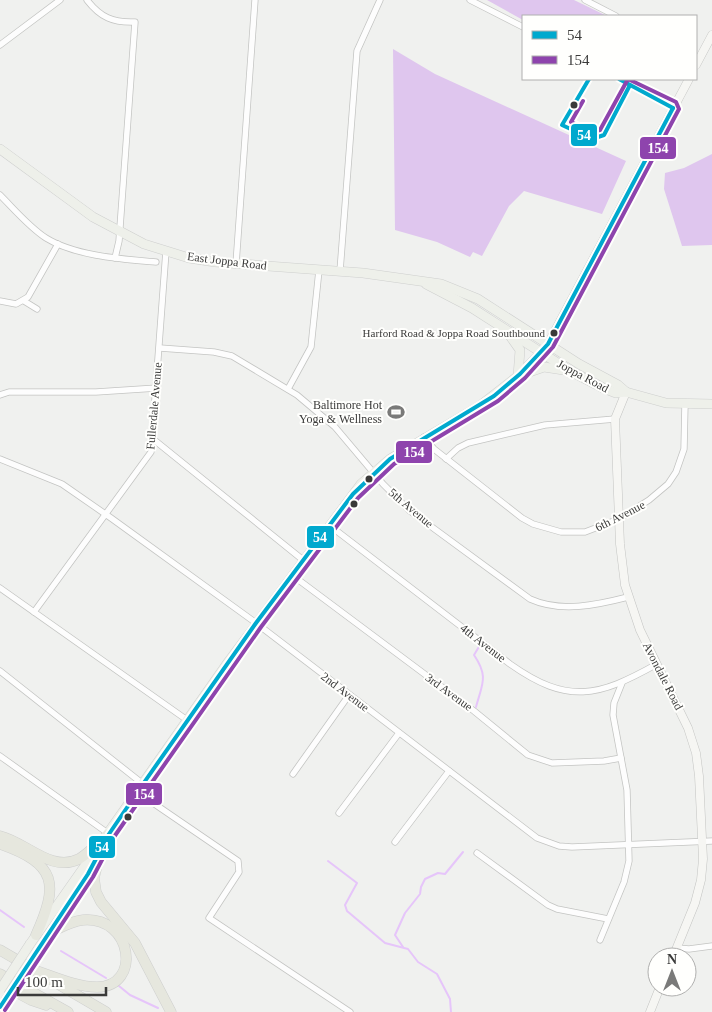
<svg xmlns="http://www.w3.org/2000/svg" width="712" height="1012" viewBox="0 0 712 1012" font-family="Georgia,serif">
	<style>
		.forest { fill: #dfc6ee }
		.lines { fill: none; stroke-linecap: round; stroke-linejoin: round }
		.stream { stroke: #e6c5fa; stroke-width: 2 }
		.street-casing { stroke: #c3c4c2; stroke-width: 7 }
		.secondary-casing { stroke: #c3c4c2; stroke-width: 9 }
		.primary-casing { stroke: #cecfce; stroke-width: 10 }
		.highway-casing { stroke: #cecfce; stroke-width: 11 }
		.street { stroke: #fdfdfd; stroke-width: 5.5 }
		.secondary { stroke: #f6f6f3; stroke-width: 8 }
		.primary { stroke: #eef0ea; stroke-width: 9 }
		.highway { stroke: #e6e7de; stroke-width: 10 }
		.primary-bridge-casing { stroke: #cecfce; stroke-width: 10; stroke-linecap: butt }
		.primary-bridge { stroke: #eef0ea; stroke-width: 9 }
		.bus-1-casing { stroke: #fffffd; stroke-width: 8 }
		.bus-2-casing { stroke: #fffffd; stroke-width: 8 }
		.bus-1 { stroke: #00a9ce; stroke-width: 4 }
		.bus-2 { stroke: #8e44ad; stroke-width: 4 }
		.bus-dot { fill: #3a3a39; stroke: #fffffd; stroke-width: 2 }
		.labels { text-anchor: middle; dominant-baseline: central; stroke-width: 4; stroke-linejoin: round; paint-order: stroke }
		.bus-label { font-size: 11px; fill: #3a3a39; stroke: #fffffd; text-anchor: end }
		.street-label { font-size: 12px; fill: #3a3a39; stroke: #fffffd }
		.poi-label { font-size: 12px; fill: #3a3a39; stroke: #fffffd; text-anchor: end }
		.line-badge { stroke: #fffffd; stroke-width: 2 }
		.badge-label { font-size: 14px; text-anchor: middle; font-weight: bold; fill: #fff }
	</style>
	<rect width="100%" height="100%" fill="#f0f1ef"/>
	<g class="forest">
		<polygon points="487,0 574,0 607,16 523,16 523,20"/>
		<polygon points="393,49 435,74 626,161 602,214 524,191 509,206 482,256 473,252 470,257 437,242 395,230"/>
		<polygon points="712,154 712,245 682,246 664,189 665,173 684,168"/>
	</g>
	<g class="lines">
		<g class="stream">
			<path d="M476 707C482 684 489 677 474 655L480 645"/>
			<polyline points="328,861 357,883 345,905 347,911 385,943 408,949 418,962 437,974 450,999 451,1012"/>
			<polyline points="0,910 24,927"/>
			<polyline points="403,947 395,935 405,913 420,894 421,887 425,879 438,873 445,874 463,852"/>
			<polyline points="61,951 106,978"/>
			<polyline points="119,986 130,995 158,1008"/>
		</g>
		<g class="street-casing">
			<g id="street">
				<path d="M87 0C100 17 113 23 135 22L119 241 115 258"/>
				<polyline points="470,0 523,27"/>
				<polyline points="585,0 616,16"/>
				<polyline points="0,45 60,0"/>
				<polyline points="619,79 673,108"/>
				<path d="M0 195C14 209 29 227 46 238 75 256 122 259 156 262"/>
				<polyline points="236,264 255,0"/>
				<polyline points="340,271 357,51 380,0"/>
				<polyline points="0,301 16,304 28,297 58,244"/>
				<polyline points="24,301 37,309"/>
				<path d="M160 348 214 352 232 356 297 395 335 427 383 484 410 511 530 599C561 613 597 605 628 597"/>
				<polyline points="288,389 311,347 319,270"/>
				<polyline points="0,395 9,392 96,392 157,388"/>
				<polyline points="424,437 434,449 522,518 533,524 561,532 585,532 619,519 649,500 668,484 676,472 684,449 685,404"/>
				<polyline points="153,439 303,560"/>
				<polyline points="0,459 62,484 111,518 256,623 537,838 559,846 572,847 712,841"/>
				<polyline points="446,459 458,448 468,443 545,425 615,419"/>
				<path d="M329 525 510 664C568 705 598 697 657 664"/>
				<polyline points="292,575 474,711 528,755 552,763 604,761 621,758"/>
				<polyline points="0,588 187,720"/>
				<polyline points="34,612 151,452 166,251"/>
				<polyline points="0,671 143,784"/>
				<polyline points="0,756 109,834"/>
				<polyline points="293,774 349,695"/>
				<polyline points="137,792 238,861 239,872 209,918 350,1012"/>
				<polyline points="339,813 399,733"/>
				<polyline points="395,842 449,771"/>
				<polyline points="477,853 548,905 557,909 608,919"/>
				<polyline points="600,940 624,882 629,861 627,790 613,715 614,703 622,683"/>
				<polyline points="677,948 689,949 712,946"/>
			</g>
		</g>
		<g class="secondary-casing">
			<g id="secondary">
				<polyline points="696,65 712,35"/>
				<polyline points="548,344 689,79"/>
				<polyline points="626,392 615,419 620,544 625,585 640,630 688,728 696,753 699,776 703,859 701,880 695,903 673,957"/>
				<polyline points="650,1012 660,987"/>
			</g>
		</g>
		<g class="primary-casing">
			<g id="primary">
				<polyline points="0,149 93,217 144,244 189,258 215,262 363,273 441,284 478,299 579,364 618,385 626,392"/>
				<polyline points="426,284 472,308 570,371 603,388 616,393 626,392 666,403 712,404"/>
				<polyline points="508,333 520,350 518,376"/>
				<polyline points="522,372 546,348"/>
				<polyline points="30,944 226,665 361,484 390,459 481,405 518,376 544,367 570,371"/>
				<polyline points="40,949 97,859"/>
			</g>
		</g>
		<g class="highway-casing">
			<g id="highway">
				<path d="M0 836C26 842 51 873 79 859 89 853 99 842 109 834"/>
				<path d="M0 844C57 864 59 884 36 935"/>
				<polyline points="99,857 94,878 96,892 101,902 135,943 171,1012"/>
				<polyline points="0,950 106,1012"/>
				<path d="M34 970C53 976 76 987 97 987 142 987 133 916 83 920 71 921 60 928 51 932"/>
				<polyline points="0,974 68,1012"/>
				<polyline points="5,986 31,1000 46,1005"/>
			</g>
		</g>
		<use href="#street" class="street"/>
		<use href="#secondary" class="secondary"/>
		<use href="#primary" class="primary"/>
		<use href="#highway" class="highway"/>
		<g class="primary-bridge-casing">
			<g id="primary-bridge">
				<polyline points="0,990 30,944"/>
				<polyline points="5,1001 40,949"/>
			</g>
		</g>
		<use href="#primary-bridge" class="primary-bridge"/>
		<g class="bus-1-casing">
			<g id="bus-1">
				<polyline points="589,79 562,125 592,139 604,135 630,85"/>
				<polyline points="619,79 673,108"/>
				<polyline points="0,1007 88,874 109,834 143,784 256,623 353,494 390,459 494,396 520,374 548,344 673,108"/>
			</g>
		</g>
		<g class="bus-2-casing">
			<polyline id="bus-2" points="5,1010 93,877 114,837 148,788 261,627 358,498 394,464 498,401 525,378 553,347 679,109 676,102 628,79 600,130 592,132 571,122 583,101"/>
		</g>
		<use href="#bus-1" class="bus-1"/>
		<use href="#bus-2" class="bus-2"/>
	</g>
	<defs>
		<g id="stadium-bare" transform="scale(1.35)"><path d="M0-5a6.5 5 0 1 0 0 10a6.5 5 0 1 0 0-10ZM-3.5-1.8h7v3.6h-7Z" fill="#7a7a79" stroke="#fffffd" stroke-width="2.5" paint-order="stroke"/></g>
	</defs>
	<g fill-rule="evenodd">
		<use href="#stadium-bare" x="396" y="412"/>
	</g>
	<g class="bus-dot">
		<circle cx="574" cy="105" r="4.5"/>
		<circle cx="554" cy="333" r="4.5"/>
		<circle cx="369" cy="479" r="4.5"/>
		<circle cx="354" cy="504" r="4.5"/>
		<circle cx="128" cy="817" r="4.5"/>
	</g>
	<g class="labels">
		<g class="bus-label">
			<text x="545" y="333">Harford Road &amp; Joppa Road Southbound</text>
		</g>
		<g class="street-label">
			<text transform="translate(227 261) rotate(7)">East Joppa Road</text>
			<text transform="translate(583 376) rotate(28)">Joppa Road</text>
			<text transform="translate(154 406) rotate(-85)">Fullerdale Avenue</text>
			<text transform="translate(411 508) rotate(40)">5th Avenue</text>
			<text transform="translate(620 516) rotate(-27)">6th Avenue</text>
			<text transform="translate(483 643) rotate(38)">4th Avenue</text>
			<text transform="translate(663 676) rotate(63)">Avondale Road</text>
			<text transform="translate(345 692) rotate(37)">2nd Avenue</text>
			<text transform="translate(449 692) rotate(36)">3rd Avenue</text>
		</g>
		<g class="poi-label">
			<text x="382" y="405">Baltimore Hot<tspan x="382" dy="14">Yoga &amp; Wellness</tspan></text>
		</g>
	</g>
	<g class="line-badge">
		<rect x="570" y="123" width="28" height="24" rx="5" fill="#00a9ce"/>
		<rect x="639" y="136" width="38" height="24" rx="5" fill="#8e44ad"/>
		<rect x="395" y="440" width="38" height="24" rx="5" fill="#8e44ad"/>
		<rect x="306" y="525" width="29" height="24" rx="5" fill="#00a9ce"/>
		<rect x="125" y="782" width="38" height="24" rx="5" fill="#8e44ad"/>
		<rect x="88" y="835" width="28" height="24" rx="5" fill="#00a9ce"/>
	</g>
	<g class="badge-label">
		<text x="584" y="140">54</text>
		<text x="658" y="153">154</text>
		<text x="414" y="457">154</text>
		<text x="320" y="542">54</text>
		<text x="144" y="799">154</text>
		<text x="102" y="852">54</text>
	</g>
	<rect x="522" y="15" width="175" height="65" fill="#fffffd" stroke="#b0b0af"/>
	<rect x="532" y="31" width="25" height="8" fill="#00a9ce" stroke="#b0b0af"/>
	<text x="567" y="40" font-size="15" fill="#3a3a39">54</text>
	<rect x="532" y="56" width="25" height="8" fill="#8e44ad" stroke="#b0b0af"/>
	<text x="567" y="65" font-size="15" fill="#3a3a39">154</text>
	<g transform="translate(672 972)"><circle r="24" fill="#fffffd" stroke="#b0b0af"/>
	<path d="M0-4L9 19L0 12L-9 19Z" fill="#7a7a79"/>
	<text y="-8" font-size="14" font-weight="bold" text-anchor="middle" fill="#3a3a39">N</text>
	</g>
	<path d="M18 987v8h88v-8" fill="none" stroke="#3a3a39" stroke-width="2.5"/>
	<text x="25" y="987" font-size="15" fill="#3a3a39" stroke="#fffffd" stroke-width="4" paint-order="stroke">100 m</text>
</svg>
